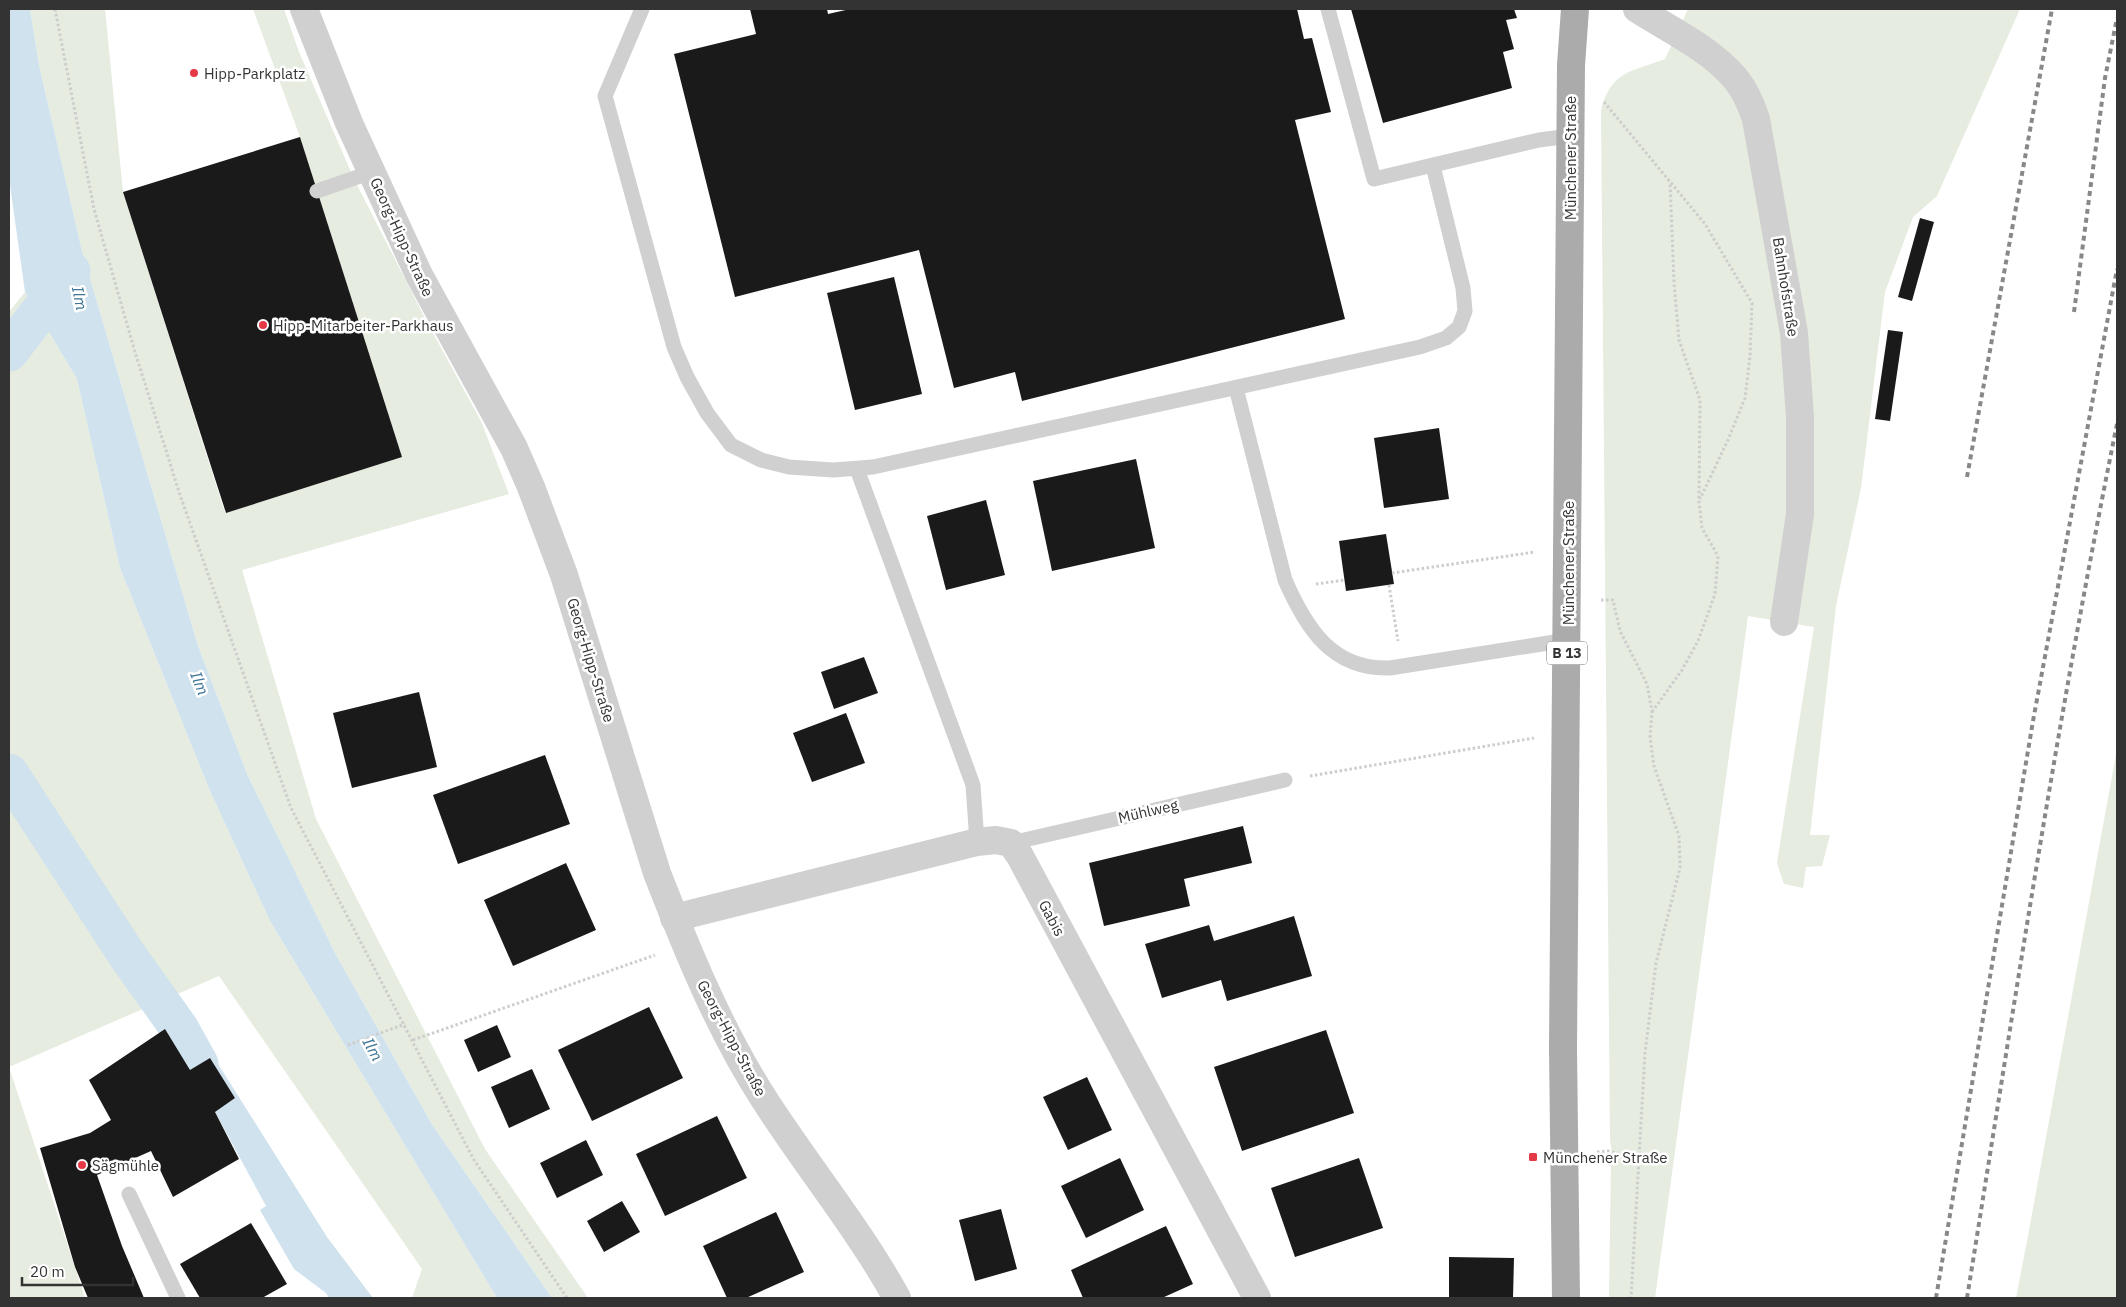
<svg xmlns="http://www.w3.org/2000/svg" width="2126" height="1307" viewBox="0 0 2126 1307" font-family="'IBM Plex Sans',sans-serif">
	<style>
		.green { fill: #e6ecdf }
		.water { fill: #cfe2ee }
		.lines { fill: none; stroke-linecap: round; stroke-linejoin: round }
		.canal { stroke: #cfe2ee; stroke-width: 39 }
		.building { fill: #1a1a1a }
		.path { stroke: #cdcdcd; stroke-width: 3; stroke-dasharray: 2.5 2.5; stroke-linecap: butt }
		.service { stroke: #d0d0d0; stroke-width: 15 }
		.minor { stroke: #d0d0d0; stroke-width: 28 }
		.primary { stroke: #ababab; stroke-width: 28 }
		.rail { stroke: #888; stroke-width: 4; stroke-dasharray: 5 4; stroke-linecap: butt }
		.poi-dot { fill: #e63946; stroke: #fff; stroke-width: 2 }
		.labels { text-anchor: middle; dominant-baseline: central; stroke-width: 5; stroke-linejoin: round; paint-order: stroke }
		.shield { fill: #fff; stroke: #707070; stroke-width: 1 }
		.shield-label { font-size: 14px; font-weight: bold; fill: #333 }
		.poi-label { font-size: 15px; fill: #333; stroke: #fff; text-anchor: start }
		.street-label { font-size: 15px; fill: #333; stroke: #fff }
		.water-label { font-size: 16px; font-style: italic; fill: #3f7597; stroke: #fff }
	</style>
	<rect width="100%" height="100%" fill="#fff"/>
	<g class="green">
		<polygon points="30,9 105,9 123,192 225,513 402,457 300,137 253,9 284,9 299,52 354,179 428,324 481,421 509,494 242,570 316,819 485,1149 588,1298 552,1298 433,1126 336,955 247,774 198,646 82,251 39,65"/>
		<path d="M1688 9H2020L1937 196 1913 217 1885 292 1861 488 1836 606 1810 835H1830L1822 866 1806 867 1803 888 1784 884 1777 863 1814 627 1748 616 1655 1298H1609L1611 1160H1613L1610 1140 1601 110C1611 71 1631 72 1665 59Z"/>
		<polygon points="25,292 77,379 120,568 210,791 270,921 497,1298 412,1298 422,1269 219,976 9,1067 85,1298 9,1298 9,312"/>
		<polygon points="2117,749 2117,1298 2016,1298 2028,1236"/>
	</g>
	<g class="water">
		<polygon points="9,9 30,9 39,65 82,251 198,646 247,774 336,955 433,1126 552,1298 497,1298 270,921 210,791 120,568 77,379 25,292 9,178"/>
		<polygon points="191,1021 327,1237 373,1298 329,1298 326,1293 294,1269 260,1210 266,1206 215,1112 235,1098 210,1058 190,1070 168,1034"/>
	</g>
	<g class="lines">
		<g class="canal">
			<polyline points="9,352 71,271"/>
			<polyline points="9,773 127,955 179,1028 199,1064"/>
		</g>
	</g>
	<g class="building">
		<polygon points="750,9 827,9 828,14 850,9 1297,9 1304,39 1312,38 1331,112 1295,120 1345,319 1022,401 1015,372 954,388 919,250 735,297 674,54 756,34"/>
		<polygon points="1351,9 1514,9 1517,18 1506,20 1514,49 1503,52 1512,88 1383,123"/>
		<polygon points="300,137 402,457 226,513 123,192"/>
		<polygon points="1920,218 1934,222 1912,301 1898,297"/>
		<polygon points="894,277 922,394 855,410 827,293"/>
		<polygon points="1888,330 1903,332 1890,421 1875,419"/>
		<polygon points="1439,428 1449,499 1384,508 1374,438"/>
		<polygon points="1136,459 1155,548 1052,571 1033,481"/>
		<polygon points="986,500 1005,575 946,590 927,516"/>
		<polygon points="1386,534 1394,584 1346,591 1339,541"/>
		<polygon points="864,657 878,693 834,709 821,672"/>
		<polygon points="419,692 437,767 352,788 333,713"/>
		<polygon points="846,713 865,763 812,782 793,733"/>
		<polygon points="545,755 570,824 458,864 433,795"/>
		<polygon points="1243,826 1252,863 1184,879 1190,906 1104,926 1089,863"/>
		<polygon points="566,863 596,930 513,966 484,900"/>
		<polygon points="1294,916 1312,976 1227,1001 1221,980 1162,998 1145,944 1209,925 1214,941"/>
		<polygon points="649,1007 683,1078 592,1121 558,1050"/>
		<polygon points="497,1025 511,1057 478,1072 464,1040"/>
		<polygon points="165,1029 190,1070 210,1058 235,1098 215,1112 239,1159 173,1197 151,1151 97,1175 122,1246 144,1298 88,1298 75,1267 40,1148 90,1133 111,1120 89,1080"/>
		<polygon points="1326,1030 1354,1113 1242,1151 1214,1067"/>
		<polygon points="532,1069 550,1109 509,1128 491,1087"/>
		<polygon points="1087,1077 1112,1130 1068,1150 1043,1097"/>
		<polygon points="717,1116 747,1178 665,1216 636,1154"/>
		<polygon points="586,1140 603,1175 557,1198 540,1163"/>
		<polygon points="1120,1158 1144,1210 1086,1238 1061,1186"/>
		<polygon points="1359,1158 1383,1228 1295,1257 1271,1188"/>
		<polygon points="622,1201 640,1232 604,1252 587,1221"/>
		<polygon points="1001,1209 1017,1269 975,1281 959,1220"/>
		<polygon points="776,1212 804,1272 746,1298 727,1298 703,1246"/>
		<polygon points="251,1223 287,1284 262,1298 200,1298 180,1264"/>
		<polygon points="1166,1226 1193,1284 1162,1298 1083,1298 1071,1270"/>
		<polygon points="1449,1257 1514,1258 1513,1298 1449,1298"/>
	</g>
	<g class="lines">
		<g class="path">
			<polyline points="55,9 94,209 135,352 180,495 291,808 474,1160 567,1298"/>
			<polyline points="1604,102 1705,224 1752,303 1750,356 1745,398 1728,440 1700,499"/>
			<polyline points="1392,573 1535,552"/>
			<polyline points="1316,584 1345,580"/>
			<polyline points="1389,585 1398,641"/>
			<polyline points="1601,600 1613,600 1620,631 1647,684 1652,712 1650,737 1654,766 1679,836 1680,868 1656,963 1645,1053 1631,1298"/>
			<polyline points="1652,712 1682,670 1698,641 1715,594 1718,556 1702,528 1699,502 1700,400 1679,340 1674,283 1670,182"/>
			<polyline points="1310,776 1534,738"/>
			<polyline points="413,1040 655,955"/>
			<polyline points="348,1045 405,1024"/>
			<polyline points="1597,1152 1608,1151 1639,1158"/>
		</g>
		<g class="service">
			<polyline points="642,9 605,96 674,347 687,377 707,413 731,445 761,460 789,467 833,470 873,467 1420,347 1446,338 1459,327 1465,311 1463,288 1433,166"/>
			<polyline points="1328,9 1374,179 1539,140 1570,136"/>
			<polyline points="317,191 372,172"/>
			<path d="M1236 388 1285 580C1306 628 1332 670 1390 668L1567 640"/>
			<polyline points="857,469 973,785 977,842"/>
			<polyline points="1011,843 1285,780"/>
			<polyline points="129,1194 178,1298"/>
		</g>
		<g class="minor">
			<path d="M304 9 349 123 419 275 514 448 531 487 564 575 657 873C687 950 719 1029 764 1099 807 1166 859 1229 897 1298"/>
			<path d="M1637 9C1670 30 1709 48 1735 78 1745 90 1751 104 1756 119L1794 333 1800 417V514L1784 622"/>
			<polyline points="674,918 977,842 996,840 1011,843 1020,856 1257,1298"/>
		</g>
		<polyline class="primary" points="1566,1298 1563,1048 1571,65 1575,9"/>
		<g class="rail">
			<polyline points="2074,312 2105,78 2117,18"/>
			<polyline points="1967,477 2052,9"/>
			<polyline points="1936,1298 2033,721 2117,269"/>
			<path d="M1967 1298C2014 1007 2058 714 2117 424"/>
		</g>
	</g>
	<g class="poi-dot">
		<circle cx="194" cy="73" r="5"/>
		<circle cx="263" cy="325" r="5"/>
		<rect x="1528" y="1152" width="10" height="10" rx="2.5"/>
		<circle cx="82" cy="1165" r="5"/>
	</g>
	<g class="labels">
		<rect class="shield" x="1547" y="641.5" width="40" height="23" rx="4"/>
		<g class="shield-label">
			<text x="1567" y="653">B 13</text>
		</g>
		<g class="poi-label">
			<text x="204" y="73">Hipp-Parkplatz</text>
			<text x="273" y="325">Hipp-Mitarbeiter-Parkhaus</text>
			<text x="1543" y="1157">Münchener Straße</text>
			<text x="92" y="1165">Sägmühle</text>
		</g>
		<g class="street-label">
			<text transform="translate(1570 158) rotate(-90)">Münchener Straße</text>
			<text transform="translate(402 237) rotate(65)">Georg-Hipp-Straße</text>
			<text transform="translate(1786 287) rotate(81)">Bahnhofstraße</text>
			<text transform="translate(1568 563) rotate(-90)">Münchener Straße</text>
			<text transform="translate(591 660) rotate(73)">Georg-Hipp-Straße</text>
			<text transform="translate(1148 811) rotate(-13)">Mühlweg</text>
			<text transform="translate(1052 918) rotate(62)">Gabis</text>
			<text transform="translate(732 1038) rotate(62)">Georg-Hipp-Straße</text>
		</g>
		<g class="water-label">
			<text transform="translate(80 298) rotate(78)">Ilm</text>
			<text transform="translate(200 683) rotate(68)">Ilm</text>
			<text transform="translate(373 1049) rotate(61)">Ilm</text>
		</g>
	</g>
	<rect width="2126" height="1307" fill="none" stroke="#333333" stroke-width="20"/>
	<path d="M22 1277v8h111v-8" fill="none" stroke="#333333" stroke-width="2.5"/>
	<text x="30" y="1277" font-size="15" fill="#333333" stroke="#ffffff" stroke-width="4" paint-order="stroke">20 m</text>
</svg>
